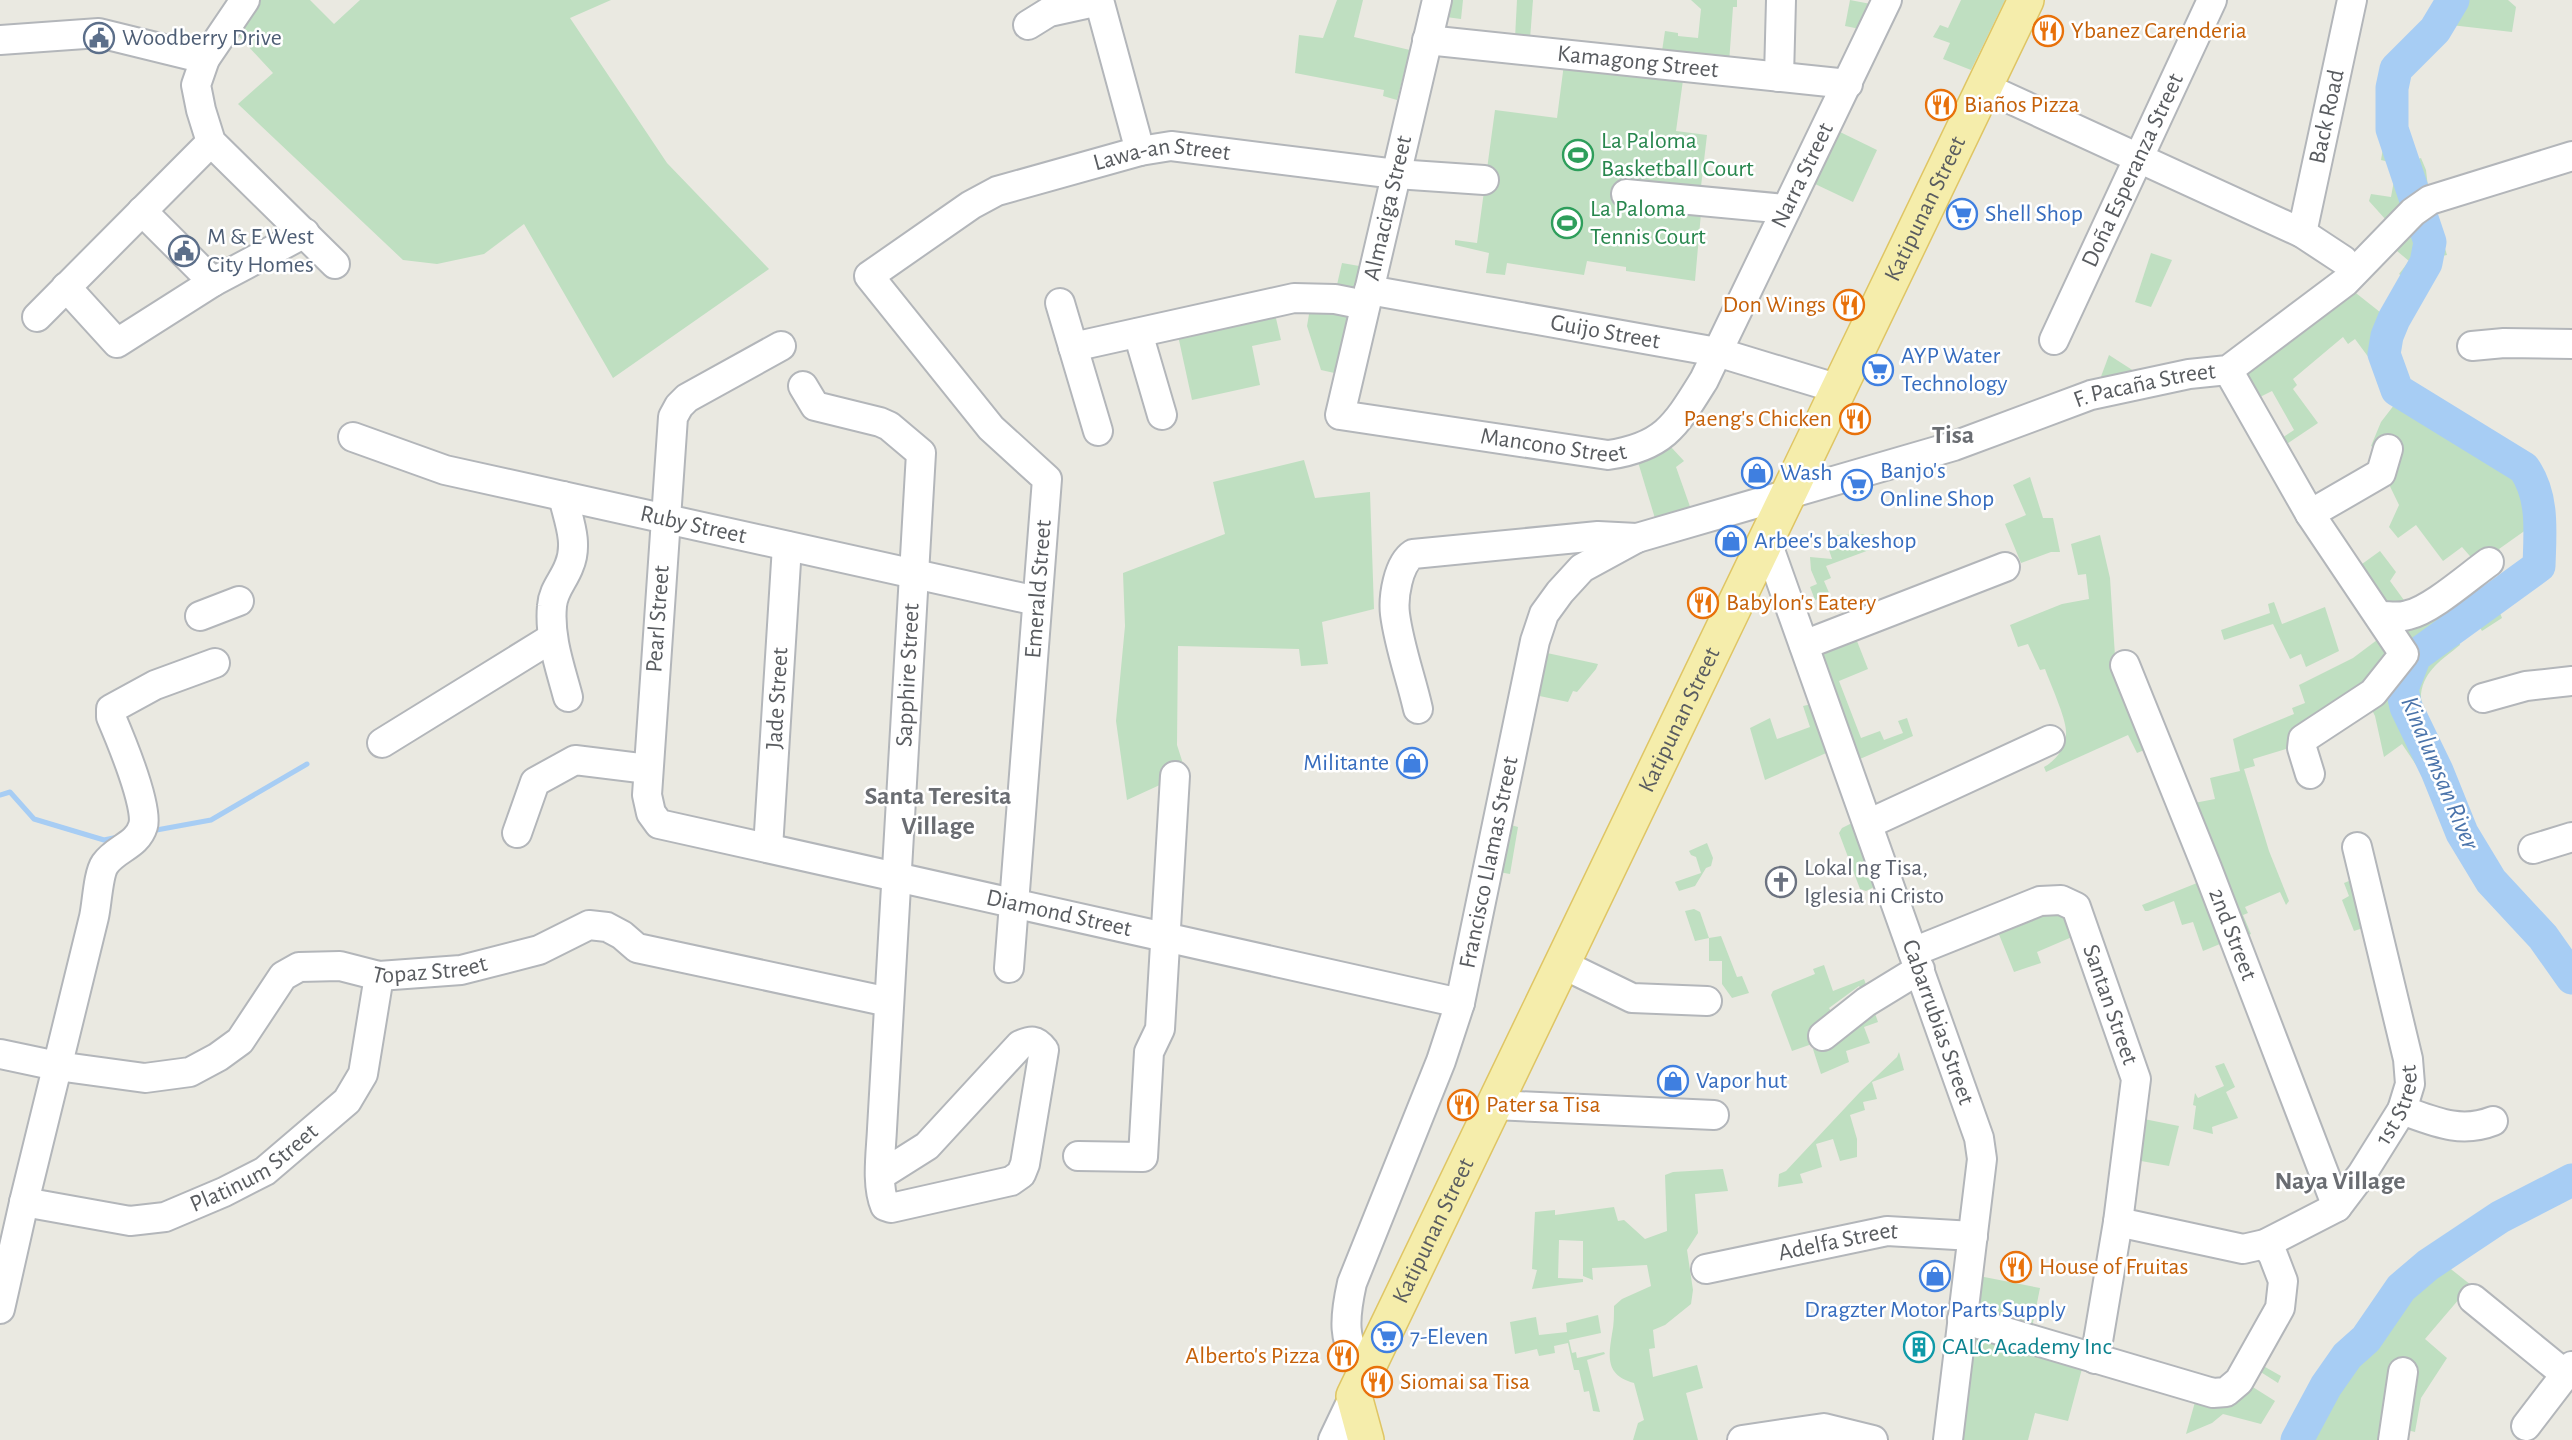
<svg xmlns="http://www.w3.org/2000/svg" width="2572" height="1440" viewBox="0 0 2572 1440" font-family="'Alegreya Sans',sans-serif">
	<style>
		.green { fill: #bfdfc1 }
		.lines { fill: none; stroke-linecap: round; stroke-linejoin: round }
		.stream { stroke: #a7cdf4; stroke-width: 5 }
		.river { stroke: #a7cdf4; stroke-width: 33 }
		.minor-casing { stroke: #b3b6ba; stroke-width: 32 }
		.major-casing { stroke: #dfc564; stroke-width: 38 }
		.minor { stroke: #fff; stroke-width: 28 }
		.major { stroke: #f5edab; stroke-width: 35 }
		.labels { text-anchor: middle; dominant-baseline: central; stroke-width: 5; stroke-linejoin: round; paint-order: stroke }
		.food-label { font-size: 24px; fill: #c56008; stroke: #fff; text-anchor: start }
		.service-label { font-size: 24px; fill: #4e5e75; stroke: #fff; text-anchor: start }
		.street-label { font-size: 24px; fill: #595c60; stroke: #fff }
		.leisure-label { font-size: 24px; fill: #27864d; stroke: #fff; text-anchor: start }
		.shop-label { font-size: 24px; fill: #366cbe; stroke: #fff; text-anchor: start }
		.worship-label { font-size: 24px; fill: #5b616d; stroke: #fff; text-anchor: start }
		.culture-label { font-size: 24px; fill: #0d838f; stroke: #fff; text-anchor: start }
		.neighbourhood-label { font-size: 26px; font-weight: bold; fill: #6a6d72; stroke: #fff }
		.water-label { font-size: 26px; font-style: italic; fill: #4b74ab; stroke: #fff }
	</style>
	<rect width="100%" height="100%" fill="#eae9e1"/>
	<g class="green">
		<polygon points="257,0 310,0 334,24 360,0 611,0 570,18 667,163 769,269 613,378 524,224 484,254 437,264 403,260 238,104 273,73 235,32"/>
		<polygon points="1337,0 1363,0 1354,37 1410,50 1397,100 1383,96 1384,90 1295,73 1299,35 1323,38"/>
		<polygon points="1450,0 1463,0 1461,19 1446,17"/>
		<polygon points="1517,0 1533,0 1530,39 1515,38"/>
		<polygon points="1691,0 1737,0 1737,7 1733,7 1729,63 1662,51 1665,31 1678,33 1678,36 1698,38 1701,9"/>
		<polygon points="1850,0 1876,5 1865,30 1845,26"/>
		<polygon points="1961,0 2005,0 1971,70 1943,59 1950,43 1933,37 1940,25 1948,28"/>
		<path d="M2437 0H2508L2516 7 2512 32 2442 24C2430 38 2415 51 2405 66 2386 95 2399 133 2412 161L2421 158 2426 170 2428 187 2386 220 2369 201 2371 194 2391 197 2397 164 2381 160 2384 142 2378 121 2389 71 2416 28 2423 22Z"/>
		<polygon points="1564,64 1683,80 1676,131 1707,135 1698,212 1701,213 1695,281 1626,271 1626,267 1587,261 1584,275 1507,263 1505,275 1486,273 1489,253 1455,245 1455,240 1477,243 1495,110 1557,118"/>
		<polygon points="1838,131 1877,150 1853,202 1813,183"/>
		<polygon points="2433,210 2447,255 2437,257 2419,288 2399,274 2409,261 2391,246"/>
		<polygon points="2151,253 2172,260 2151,307 2135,302"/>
		<polygon points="1342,263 1365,267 1339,374 1321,370 1307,326 1314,285 1336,289"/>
		<polygon points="2347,286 2390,320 2372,362 2355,339 2348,344 2343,337 2293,379 2297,385 2293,389 2318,423 2281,448 2277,441 2294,430 2272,391 2254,400 2239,375"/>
		<polygon points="1275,314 1281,340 1252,346 1260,385 1192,400 1177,331"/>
		<polygon points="2109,355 2137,373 2099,382"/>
		<path d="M2401 396 2515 460 2537 462 2541 497 2551 535 2549 574 2500 613 2502 618 2482 631 2477 623 2459 641 2460 645C2443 659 2424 670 2421 694 2418 715 2472 820 2484 844L2493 862 2511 882 2494 899C2474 876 2461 849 2449 822L2456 817 2439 779 2429 784 2402 744 2384 757 2375 716 2370 706 2407 655 2351 572 2380 551 2396 572 2390 581 2417 618 2436 608 2448 625 2533 565 2530 527 2499 549 2503 555 2483 571 2462 547 2443 561 2416 525 2398 538 2389 527 2399 505 2384 474 2391 457 2371 446 2381 422Z"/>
		<polygon points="1671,447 1684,461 1676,467 1693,515 1657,525 1638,462"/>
		<polygon points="1304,460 1315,498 1370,492 1374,609 1322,622 1328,664 1301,666 1299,649 1178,646 1177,745 1186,773 1127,800 1116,721 1125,626 1123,573 1225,534 1213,482"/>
		<polygon points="2030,477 2043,518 2053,518 2060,552 2051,552 2021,563 2005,524 2026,515 2013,485"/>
		<polygon points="1864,534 1872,549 1826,566 1831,578 1824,581 1830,595 1815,600 1810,587 1817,584 1811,570 1810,557 1832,559 1828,547 1835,535"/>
		<path d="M2100 535 2110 578 2115 656 2149 748 2137 753 2128 735 2046 772 2044 767C2057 760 2067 746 2066 731 2066 718 2050 683 2045 669L2040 670 2028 644 2018 647 2010 625 2062 604 2089 599 2086 574 2078 575 2071 544Z"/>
		<polygon points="2274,602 2282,624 2325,607 2339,651 2306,667 2301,654 2290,659 2273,624 2224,640 2221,630 2270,613 2268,604"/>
		<polygon points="2385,634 2394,654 2363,693 2292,739 2286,749 2253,759 2255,766 2244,769 2269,851 2289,901 2286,905 2280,892 2245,907 2248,913 2243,915 2251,934 2241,938 2173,807 2215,799 2210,778 2240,771 2233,739 2294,714 2292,708 2305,703 2299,685 2353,658"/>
		<polygon points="1855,636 1868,669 1839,681 1861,738 1880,731 1884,740 1903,733 1898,721 1907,718 1913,736 1853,762 1816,652"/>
		<polygon points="1542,651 1547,653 1598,664 1596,669 1577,692 1573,691 1568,702 1530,694"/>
		<polygon points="1816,703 1833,750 1765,780 1750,728 1770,718 1777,739 1810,727 1803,706"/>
		<polygon points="1850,824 1853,825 1876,886 1866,891 1860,889 1839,833 1842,828"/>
		<polygon points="1511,825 1518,827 1510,874 1499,872"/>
		<polygon points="1707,843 1713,858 1711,866 1706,868 1695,886 1679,891 1675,882 1701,873 1696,857 1691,855 1689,851"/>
		<polygon points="2354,879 2366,927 2354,931 2342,900 2349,896 2344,883"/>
		<polygon points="2197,883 2220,944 2203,951 2193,922 2182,925 2174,901 2148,911 2145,911 2142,905"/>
		<polygon points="1694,909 1700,912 1709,938 1721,936 1737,977 1742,976 1749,993 1732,998 1722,984 1722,961 1709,961 1709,938 1695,941 1685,911"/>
		<polygon points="2049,909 2062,912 2072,937 2037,952 2041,963 2014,972 1998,932"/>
		<polygon points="1824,965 1833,991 1864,979 1870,996 1867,997 1859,986 1829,1008 1836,1019 1812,1044 1792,1051 1771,995 1773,991 1815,974 1813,969"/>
		<polygon points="1871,1002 1878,1022 1864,1027 1870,1043 1846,1051 1849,1062 1821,1074 1813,1049"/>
		<polygon points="1899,1052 1904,1070 1872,1082 1877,1099 1863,1102 1865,1110 1850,1115 1857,1139 1857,1157 1840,1161 1833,1139 1816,1144 1822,1167 1800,1174 1803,1183 1778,1187 1779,1174 1786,1171 1860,1092 1897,1057"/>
		<polygon points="2224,1063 2235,1087 2226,1092 2238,1118 2212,1127 2213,1134 2193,1129 2196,1106 2193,1105 2195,1093 2198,1098 2224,1086 2215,1066"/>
		<polygon points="2139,1118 2179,1126 2169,1166 2141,1161 2133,1206"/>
		<path d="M1723 1169 1728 1191 1695 1194 1698 1233 1687 1250 1693 1290 1691 1304 1665 1325 1653 1330 1655 1348 1649 1349 1653 1377 1697 1365 1703 1388 1686 1393 1698 1440H1633L1638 1423 1644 1420 1634 1383C1606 1375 1608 1358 1612 1334 1614 1325 1614 1315 1614 1306L1622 1299 1651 1286 1647 1265 1592 1268 1593 1280 1583 1276V1241L1559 1240 1558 1278 1583 1279V1282L1532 1289 1537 1270 1532 1269 1535 1212 1555 1210V1215L1614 1207 1618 1221 1624 1220 1645 1239 1667 1231 1665 1175 1673 1172Z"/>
		<polygon points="2453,1238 2463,1253 2447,1266 2471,1285 2425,1339 2447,1358 2421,1398 2415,1432 2391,1426 2388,1440 2282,1440 2307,1403 2315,1406 2347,1356 2366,1339 2373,1328 2376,1308 2408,1264"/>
		<polygon points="1979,1276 2040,1288 2032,1328 1972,1316"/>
		<polygon points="1598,1315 1601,1333 1569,1340 1572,1353 1576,1352 1577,1358 1604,1352 1605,1354 1587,1360 1600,1412 1593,1411 1589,1391 1584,1392 1579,1370 1574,1370 1568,1343 1554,1346 1555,1353 1539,1356 1537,1349 1515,1354 1510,1322 1536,1317 1539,1335 1567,1332 1566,1323"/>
		<polygon points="1968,1333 2083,1365 2068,1421 2035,1413 2028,1440 1958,1440"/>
		<polygon points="2258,1363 2281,1376 2278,1383 2256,1369 2248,1384 2275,1401 2261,1424 2223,1414 2212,1423 2186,1434 2195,1402"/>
	</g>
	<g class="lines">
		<g class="stream">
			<polyline points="0,795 10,792 34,819 104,840 118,837"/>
			<polyline points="151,831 211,820 307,764"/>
		</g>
		<g class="river">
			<path d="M2453 0 2435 30 2396 69 2392 88V129L2430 242 2426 263 2394 319 2387 336 2384 354 2397 390 2524 468C2544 497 2540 532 2539 566L2415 656 2402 689 2406 707 2437 771 2462 833 2491 881 2543 937 2572 978"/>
			<polyline points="2297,1440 2326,1386 2347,1356 2366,1339 2401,1288 2428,1265 2500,1217 2572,1180"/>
		</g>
		<g class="minor-casing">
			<g id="minor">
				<polyline points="245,0 205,59 196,85 201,110 211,142 335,264"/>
				<polyline points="1099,0 1140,151"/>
				<path id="s1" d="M1437 0 1340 415 1608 455C1664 447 1676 425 1704 380L1887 0"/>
				<polyline points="1028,25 1049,12 1099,1"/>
				<polyline points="0,40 99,33 205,59"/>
				<path id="s2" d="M1427 40 1848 84"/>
				<polyline points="1779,77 1781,0"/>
				<polyline points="1984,87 2302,233 2343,260"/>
				<polyline points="1626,194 1786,209"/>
				<polyline points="142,211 213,282"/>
				<path id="s3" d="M2302 233 2352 0"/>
				<polyline points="66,287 117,343 213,282 305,233"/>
				<path id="s4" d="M1369 290 1717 352 1839 389"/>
				<polyline points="1060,303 1098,431"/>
				<polyline points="37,317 211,142"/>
				<polyline points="1138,333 1162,415"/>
				<path id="s5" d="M2054 340 2212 0"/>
				<path id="s6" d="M781 346 687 398 679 406 673 417 647 795 651 813 659 824 1460 1003"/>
				<polyline points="2472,346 2504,343 2572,344"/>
				<polyline points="1073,347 1294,298 1335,299 1365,305"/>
				<polyline points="2228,370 2310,514 2404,654 2373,693 2303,739 2302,748 2310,774"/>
				<path d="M803 386 815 406 880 422 889 426 921 453 882 1129C881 1152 876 1185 885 1206L891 1208 1011 1181 1021 1174 1025 1164 1044 1050C1036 1039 1031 1040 1020 1045L927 1146 881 1175"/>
				<path id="s7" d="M353 437 445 470 1037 601"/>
				<path d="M563 496C568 519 579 543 569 566 564 580 553 590 552 606 549 637 560 667 568 697"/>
				<polyline points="2310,514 2381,473 2388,449"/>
				<path id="s8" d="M1766 539 1979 1138 1982 1159 1948 1440"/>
				<polyline points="200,616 239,601"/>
				<path d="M2380 616C2390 616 2399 618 2408 615 2431 610 2468 577 2489 562"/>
				<polyline points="1804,645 2005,567"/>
				<path id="s9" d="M2125 665 2207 868 2337 1207"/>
				<polyline points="2483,698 2526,686 2572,681"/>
				<path d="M1418 709C1411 678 1399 646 1395 614 1393 597 1398 564 1413 554L1598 536 1637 538"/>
				<polyline points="382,743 552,638"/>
				<polyline points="1868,824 2050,740"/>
				<polyline points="517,833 535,782 575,760 648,769"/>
				<path id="s10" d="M768 848 787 546"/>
				<polyline points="2533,849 2572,837"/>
				<path id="s11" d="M1913 952 2040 901 2061 900 2076 907 2136 1079 2118 1222 2095 1359"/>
				<polyline points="1562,964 1632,998 1707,1001"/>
				<path id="s12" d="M1009 968 1047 479 991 428 869 276 971 205 997 191 1140 151 1171 146 1396 174 1484 180"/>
				<polyline points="1823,1036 1866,1002 1920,969"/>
				<path id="s13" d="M0 1054 57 1066 145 1078 190 1072 218 1057 240 1041 283 976 299 967 340 966 379 976 461 970 539 950 589 925 607 927 622 935 637 948 889 1002"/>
				<polyline points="1494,1105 1714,1115"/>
				<path d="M2402 1110C2433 1121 2460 1134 2493 1121"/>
				<polyline points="1078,1156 1143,1157 1149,1052 1160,1029 1175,776"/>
				<path id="s14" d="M24 1202 130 1221 165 1217 224 1192 265 1171 347 1101 363 1074 379 976"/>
				<path id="s15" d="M2118 1222 2243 1249 2265 1244 2337 1207 2362 1174 2402 1110 2410 1084 2408 1059 2357 847"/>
				<path id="s16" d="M1706 1269 1887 1231 1973 1236"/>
				<polyline points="2473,1299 2566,1375"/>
				<path d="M0 1309 25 1198 94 917C97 904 98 874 105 864 116 848 137 846 143 826 149 807 120 738 111 717V709L155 685 215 663"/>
				<polyline points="1962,1319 2213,1393 2226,1392 2239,1381 2280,1308 2283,1281 2273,1255 2265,1244"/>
				<path id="s17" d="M1369 1364C1338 1351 1346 1310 1352 1283L1441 1061 1460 1003 1535 641 1544 614 1560 592 1582 568 1637 538 1954 446 2091 395 2189 374 2228 370 2345 282 2413 212 2430 200 2572 156"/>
				<polyline points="2526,1426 2572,1366"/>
				<polyline points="1333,1440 1354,1396"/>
				<polyline points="1742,1440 1824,1428 1873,1440"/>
				<polyline points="2393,1440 2403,1372"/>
			</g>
		</g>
		<g class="major-casing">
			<g id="major">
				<path id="s18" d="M1366 1440 1354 1396 2026 0"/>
			</g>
		</g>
		<use href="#minor" class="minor"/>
		<use href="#major" class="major"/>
	</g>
	<defs>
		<g id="restaurant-ring" transform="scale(1.575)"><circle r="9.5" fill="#fff" stroke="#e8710a" stroke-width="1.5"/><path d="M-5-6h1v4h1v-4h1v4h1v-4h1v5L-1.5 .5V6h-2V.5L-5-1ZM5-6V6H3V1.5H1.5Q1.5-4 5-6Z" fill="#e8710a"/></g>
		<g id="civic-ring" transform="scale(1.575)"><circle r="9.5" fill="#fff" stroke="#5c6f8a" stroke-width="1.5"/><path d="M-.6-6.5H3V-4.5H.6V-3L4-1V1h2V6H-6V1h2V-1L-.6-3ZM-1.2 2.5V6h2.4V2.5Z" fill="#5c6f8a"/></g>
		<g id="stadium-ring" transform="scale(1.575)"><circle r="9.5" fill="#fff" stroke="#2e9e5b" stroke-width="1.5"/><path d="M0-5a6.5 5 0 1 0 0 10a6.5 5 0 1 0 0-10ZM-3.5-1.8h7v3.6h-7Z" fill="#2e9e5b"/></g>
		<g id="supermarket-ring" transform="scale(1.575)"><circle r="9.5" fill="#fff" stroke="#3f7fe0" stroke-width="1.5"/><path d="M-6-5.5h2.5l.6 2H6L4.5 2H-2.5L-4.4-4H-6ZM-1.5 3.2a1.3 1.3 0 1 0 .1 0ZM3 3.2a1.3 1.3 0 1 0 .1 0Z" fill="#3f7fe0"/></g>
		<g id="shop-ring" transform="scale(1.575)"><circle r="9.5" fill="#fff" stroke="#3f7fe0" stroke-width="1.5"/><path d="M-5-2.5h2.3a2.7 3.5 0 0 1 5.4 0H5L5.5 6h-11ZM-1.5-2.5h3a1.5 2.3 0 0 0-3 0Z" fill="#3f7fe0"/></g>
		<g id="church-ring" transform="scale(1.575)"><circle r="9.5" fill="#fff" stroke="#6b7280" stroke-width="1.5"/><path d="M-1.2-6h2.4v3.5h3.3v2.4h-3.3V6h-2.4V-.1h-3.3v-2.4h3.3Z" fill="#6b7280"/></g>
		<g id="building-ring" transform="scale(1.575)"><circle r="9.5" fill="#fff" stroke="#0f9aa8" stroke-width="1.5"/><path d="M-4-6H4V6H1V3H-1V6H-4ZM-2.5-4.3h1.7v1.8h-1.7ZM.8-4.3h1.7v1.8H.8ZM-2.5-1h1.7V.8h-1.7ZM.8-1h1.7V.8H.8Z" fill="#0f9aa8"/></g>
	</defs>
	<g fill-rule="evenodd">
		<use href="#restaurant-ring" x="2048" y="31"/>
		<use href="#civic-ring" x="99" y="38"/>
		<use href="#restaurant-ring" x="1941" y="105"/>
		<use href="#stadium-ring" x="1578" y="155"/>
		<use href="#supermarket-ring" x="1962" y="214"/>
		<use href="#stadium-ring" x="1567" y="223"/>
		<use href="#civic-ring" x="184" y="251"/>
		<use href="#restaurant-ring" x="1849" y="305"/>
		<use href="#supermarket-ring" x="1878" y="370"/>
		<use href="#restaurant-ring" x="1855" y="419"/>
		<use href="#shop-ring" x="1757" y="473"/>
		<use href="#supermarket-ring" x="1857" y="485"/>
		<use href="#shop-ring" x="1731" y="541"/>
		<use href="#restaurant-ring" x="1703" y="603"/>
		<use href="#shop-ring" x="1412" y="763"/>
		<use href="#church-ring" x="1781" y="882"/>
		<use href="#shop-ring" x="1673" y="1081"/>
		<use href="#restaurant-ring" x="1463" y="1105"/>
		<use href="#restaurant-ring" x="2016" y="1267"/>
		<use href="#shop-ring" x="1935" y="1276"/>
		<use href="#supermarket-ring" x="1387" y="1337"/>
		<use href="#building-ring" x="1919" y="1347"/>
		<use href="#restaurant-ring" x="1343" y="1356"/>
		<use href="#restaurant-ring" x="1377" y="1382"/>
	</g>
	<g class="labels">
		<g class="food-label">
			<text x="2071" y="31">Ybanez Carenderia</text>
			<text x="1964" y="105">Biaños Pizza</text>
			<text x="1826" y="305" text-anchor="end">Don Wings</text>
			<text x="1832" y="419" text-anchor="end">Paeng's Chicken</text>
			<text x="1726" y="603">Babylon's Eatery</text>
			<text x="1486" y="1105">Pater sa Tisa</text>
			<text x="2039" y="1267">House of Fruitas</text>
			<text x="1320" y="1356" text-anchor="end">Alberto's Pizza</text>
			<text x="1400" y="1382">Siomai sa Tisa</text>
		</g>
		<g class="service-label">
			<text x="122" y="38">Woodberry Drive</text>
			<text x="207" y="237">M &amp; E West<tspan x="207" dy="28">City Homes</tspan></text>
		</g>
		<g class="street-label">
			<text stroke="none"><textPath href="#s2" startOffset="212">Kamagong Street</textPath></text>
			<text stroke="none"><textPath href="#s3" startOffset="119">Back Road</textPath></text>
			<text stroke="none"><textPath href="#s12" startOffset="1085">Lawa-an Street</textPath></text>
			<text stroke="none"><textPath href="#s5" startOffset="187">Doña Esperanza Street</textPath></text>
			<text stroke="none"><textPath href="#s1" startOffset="1052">Narra Street</textPath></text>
			<text transform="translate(1388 208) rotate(-77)">Almaciga Street</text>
			<text stroke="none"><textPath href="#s18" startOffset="1363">Katipunan Street</textPath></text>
			<text stroke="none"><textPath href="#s4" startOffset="240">Guijo Street</textPath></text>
			<text stroke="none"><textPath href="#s17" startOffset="1442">F. Pacaña Street</textPath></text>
			<text stroke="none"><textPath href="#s1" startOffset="642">Mancono Street</textPath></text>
			<text stroke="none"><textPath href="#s7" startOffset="352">Ruby Street</textPath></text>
			<text stroke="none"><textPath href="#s12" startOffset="380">Emerald Street</textPath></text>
			<text transform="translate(658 619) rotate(-86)">Pearl Street</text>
			<text transform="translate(908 675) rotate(-87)">Sapphire Street</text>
			<text stroke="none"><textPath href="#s10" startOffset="150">Jade Street</textPath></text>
			<text stroke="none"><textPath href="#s18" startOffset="796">Katipunan Street</textPath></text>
			<text stroke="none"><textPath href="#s17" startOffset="534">Francisco Llamas Street</textPath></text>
			<text stroke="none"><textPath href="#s6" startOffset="952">Diamond Street</textPath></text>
			<text stroke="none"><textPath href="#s9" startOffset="290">2nd Street</textPath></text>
			<text stroke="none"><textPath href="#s13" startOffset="480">Topaz Street</textPath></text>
			<text stroke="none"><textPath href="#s11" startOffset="278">Santan Street</textPath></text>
			<text stroke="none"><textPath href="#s8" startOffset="513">Cabarrubias Street</textPath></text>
			<text stroke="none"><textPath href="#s15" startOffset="352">1st Street</textPath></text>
			<text stroke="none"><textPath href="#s14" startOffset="245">Platinum Street</textPath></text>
			<text stroke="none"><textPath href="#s18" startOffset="229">Katipunan Street</textPath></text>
			<text stroke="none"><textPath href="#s16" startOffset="135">Adelfa Street</textPath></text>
		</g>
		<g class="leisure-label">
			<text x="1601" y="141">La Paloma<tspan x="1601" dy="28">Basketball Court</tspan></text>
			<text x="1590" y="209">La Paloma<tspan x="1590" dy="28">Tennis Court</tspan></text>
		</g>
		<g class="shop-label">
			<text x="1985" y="214">Shell Shop</text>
			<text x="1901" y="356">AYP Water<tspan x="1901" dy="28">Technology</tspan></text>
			<text x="1880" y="471">Banjo's<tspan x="1880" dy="28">Online Shop</tspan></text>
			<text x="1780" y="473">Wash</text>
			<text x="1754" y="541">Arbee's bakeshop</text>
			<text x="1389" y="763" text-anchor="end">Militante</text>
			<text x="1696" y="1081">Vapor hut</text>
			<text x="1935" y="1310" text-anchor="middle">Dragzter Motor Parts Supply</text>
			<text x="1410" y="1337">7-Eleven</text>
		</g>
		<g class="worship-label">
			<text x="1804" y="868">Lokal ng Tisa,<tspan x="1804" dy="28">Iglesia ni Cristo</tspan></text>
		</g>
		<g class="culture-label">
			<text x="1942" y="1347">CALC Academy Inc</text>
		</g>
		<g class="neighbourhood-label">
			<text x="1953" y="435">Tisa</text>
			<text x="938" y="796">Santa Teresita<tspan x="938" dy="30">Village</tspan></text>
			<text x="2340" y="1181">Naya Village</text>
		</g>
		<g class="water-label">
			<text transform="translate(2440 773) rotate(67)">Kinalumsan River</text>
		</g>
	</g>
</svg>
